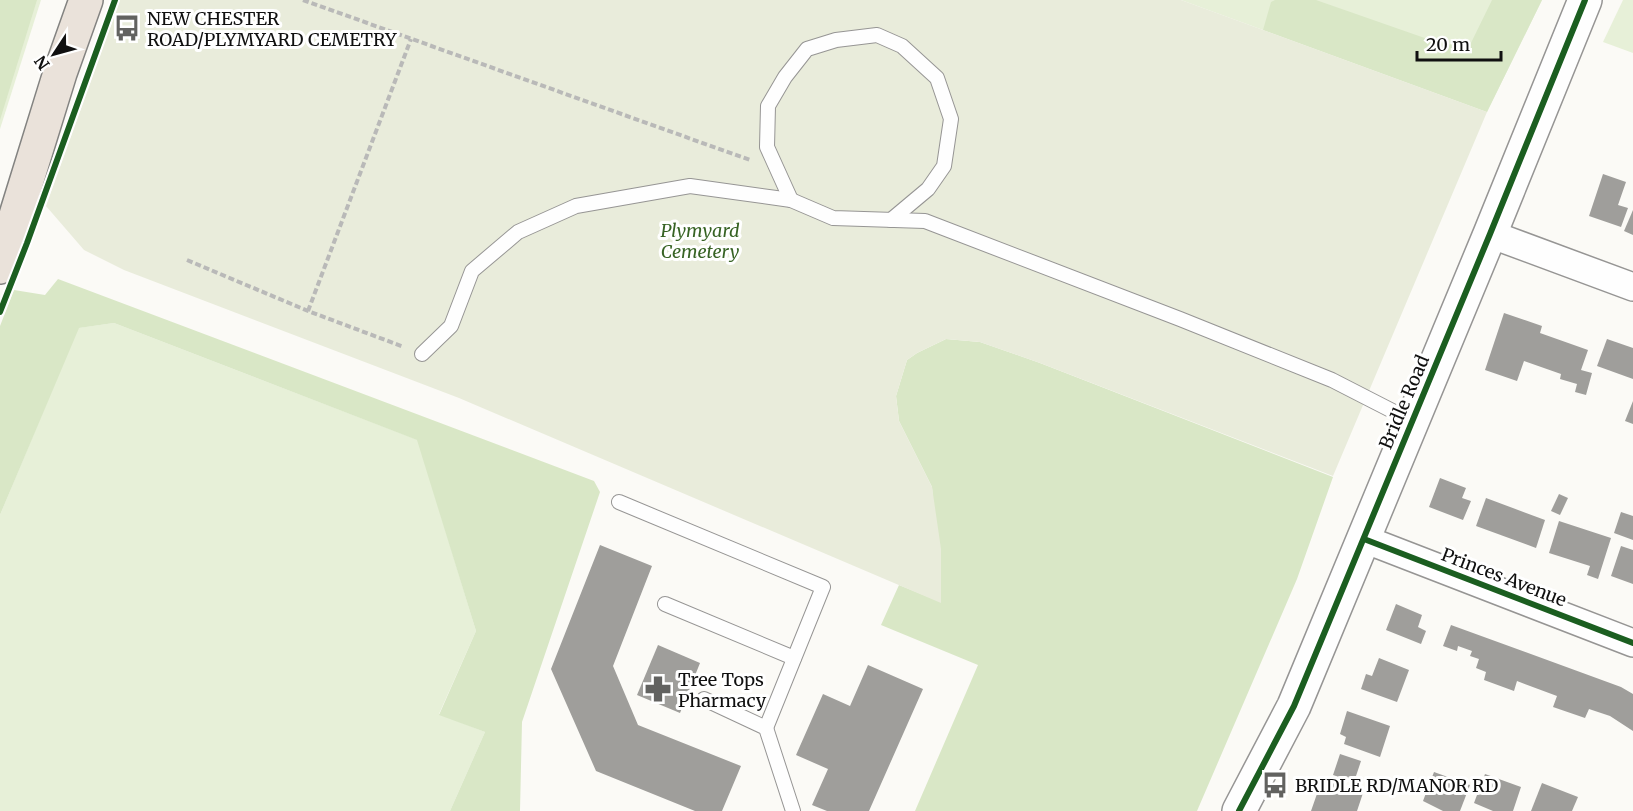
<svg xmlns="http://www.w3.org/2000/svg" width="1633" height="811" viewBox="0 0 1633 811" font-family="Merriweather,serif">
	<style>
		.green { fill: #e7f0d8 }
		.forest { fill: #d9e7c6 }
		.cemetery { fill: #e9ecdb }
		.building { fill: #9f9e9b }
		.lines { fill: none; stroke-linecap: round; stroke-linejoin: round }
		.service-casing { stroke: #969594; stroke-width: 16 }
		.minor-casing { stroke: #969594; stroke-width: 30 }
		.tertiary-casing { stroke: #969594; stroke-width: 36 }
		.trunk-casing { stroke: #838381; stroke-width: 36 }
		.path { stroke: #b9b9b8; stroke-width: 4; stroke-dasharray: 6 3; stroke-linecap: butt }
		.service { stroke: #fefefe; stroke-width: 14 }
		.minor { stroke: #fefefe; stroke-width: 27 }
		.tertiary { stroke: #fefefe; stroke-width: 33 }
		.trunk { stroke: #eae2da; stroke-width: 33 }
		.cycleway-casing { stroke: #fff; stroke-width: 10 }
		.cycleway { stroke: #1b5e20; stroke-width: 6 }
		.labels { text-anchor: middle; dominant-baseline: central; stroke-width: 6; stroke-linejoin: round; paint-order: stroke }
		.poi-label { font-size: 18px; fill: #101010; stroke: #fff; text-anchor: start }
		.park-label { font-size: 18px; font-style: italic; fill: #376324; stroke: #fff }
		.street-label { font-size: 18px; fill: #101010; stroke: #fff }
	</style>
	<rect width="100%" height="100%" fill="#fbfaf6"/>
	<g class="green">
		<polygon points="0,0 41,0 0,129"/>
		<polygon points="1181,0 1542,0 1487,112"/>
		<polygon points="1623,0 1633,0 1633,53 1603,42"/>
		<polygon points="114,323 418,440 476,631 439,714 485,732 450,811 0,811 0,515 78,328"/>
	</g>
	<g class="forest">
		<polygon points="0,0 37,0 0,120"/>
		<polygon points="1275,0 1316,0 1439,43 1469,47 1492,0 1542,0 1487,112 1263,30 1271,2"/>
		<polygon points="58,279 594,481 600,492 522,722 520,811 450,811 485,732 439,715 476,631 417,440 114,323 79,328 0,515 0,326 14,290 45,295"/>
		<polygon points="946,339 980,342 1040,363 1333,477 1297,579 1197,811 915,811 978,665 881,625 899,585 941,602 932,487 899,421 896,396 907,360 917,353"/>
	</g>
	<polygon class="cemetery" points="120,0 1181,0 1487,112 1333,476 1040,363 980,342 946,339 917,353 907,360 896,396 899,421 932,487 941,549 941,603 459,398 124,270 84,250 46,206"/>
	<g class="building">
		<polygon points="1603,174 1626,182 1618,205 1628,208 1621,227 1589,216"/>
		<polygon points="1633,210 1633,235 1624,231"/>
		<polygon points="1504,313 1542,326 1540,333 1588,350 1581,370 1592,373 1586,395 1575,392 1577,384 1560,379 1561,374 1524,361 1517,381 1485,370"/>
		<polygon points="1607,339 1633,348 1633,379 1597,366"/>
		<polygon points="1633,401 1633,424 1625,421"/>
		<polygon points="1440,478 1466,488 1462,498 1471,501 1463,520 1429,507"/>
		<polygon points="1559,494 1568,498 1560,515 1551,511"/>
		<polygon points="1486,498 1545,520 1536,548 1476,526"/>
		<polygon points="1621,512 1633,516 1633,540 1614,533"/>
		<polygon points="1559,521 1611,538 1598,579 1587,575 1590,566 1549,553"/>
		<polygon points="600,545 652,566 613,666 638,725 741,766 722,811 695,811 596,771 551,669"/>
		<polygon points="1621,546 1633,550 1633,584 1611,576"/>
		<polygon points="1396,604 1422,615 1418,627 1426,631 1421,644 1386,630"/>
		<polygon points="1451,625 1621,687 1633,694 1633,731 1610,716 1589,709 1585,718 1553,707 1557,696 1517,681 1514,691 1484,680 1486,672 1476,668 1479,659 1470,656 1472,651 1458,646 1457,651 1443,646"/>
		<polygon points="658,645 700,663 680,713 637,695"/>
		<polygon points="1379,658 1409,670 1397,702 1361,689 1366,674 1372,676"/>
		<polygon points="868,665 923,689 869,811 827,811 812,805 828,769 796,755 823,694 850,706"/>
		<polygon points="1347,711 1390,726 1380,757 1344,744 1346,737 1340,734"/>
		<polygon points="1340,754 1361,761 1354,782 1333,775"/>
		<polygon points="1434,772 1470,785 1460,811 1443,811 1423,801"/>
		<polygon points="1485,774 1521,787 1513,811 1493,811 1474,803"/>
		<polygon points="1329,781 1363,793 1357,811 1311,811 1318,791 1326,793"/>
		<polygon points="1542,783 1578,797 1572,811 1531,811"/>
	</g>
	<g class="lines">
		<g class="service-casing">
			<g id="service">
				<polyline points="791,200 767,147 768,106 785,77 807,49 836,40 877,35 902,46 937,78 951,119 944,166 928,189 891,220"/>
				<polyline points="422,354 451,326 472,271 518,232 576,206 690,186 791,200 833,218 925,221 1180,319 1332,380 1412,421"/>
				<polyline points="619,502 823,587 766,728"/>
				<polyline points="665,604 794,658"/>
				<polyline points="704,699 766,728 793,811"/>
			</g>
		</g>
		<g class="minor-casing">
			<g id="minor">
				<polyline points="1490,234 1633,287"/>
				<polyline points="1364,539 1633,643"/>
			</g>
		</g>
		<g class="tertiary-casing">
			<polyline id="tertiary" points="1239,811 1294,706 1490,234 1585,0"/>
		</g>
		<g class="trunk-casing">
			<polyline id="trunk" points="0,267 60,73 86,0"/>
		</g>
		<g class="path">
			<polyline points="303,0 750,160"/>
			<polyline points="187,260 308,311 404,347"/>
			<polyline points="308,311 411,39"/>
		</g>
		<use href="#service" class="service"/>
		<use href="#minor" class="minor"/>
		<use href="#tertiary" class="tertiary"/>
		<use href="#trunk" class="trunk"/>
		<g class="cycleway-casing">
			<g id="cycleway">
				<polyline points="0,312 27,243 115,0"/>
				<polyline points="1364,539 1633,643"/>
				<polyline points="1239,811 1294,706 1490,234 1585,0"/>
			</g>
		</g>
		<use href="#cycleway" class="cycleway"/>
	</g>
	<defs>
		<g id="bus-bare" transform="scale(2.07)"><path d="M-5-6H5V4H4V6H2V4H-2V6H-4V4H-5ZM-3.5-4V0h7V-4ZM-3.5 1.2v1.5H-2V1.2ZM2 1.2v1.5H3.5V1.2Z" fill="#626260" stroke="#fff" stroke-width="2.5" paint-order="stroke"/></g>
		<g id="pharmacy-bare" transform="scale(2.07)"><path d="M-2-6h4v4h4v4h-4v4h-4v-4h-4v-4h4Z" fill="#626260" stroke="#fff" stroke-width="2.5" paint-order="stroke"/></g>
	</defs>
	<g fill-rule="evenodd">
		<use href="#bus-bare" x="127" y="28"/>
		<use href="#pharmacy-bare" x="658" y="689"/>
		<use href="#bus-bare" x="1275" y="785"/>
	</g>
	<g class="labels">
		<g class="poi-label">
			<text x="147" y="18">NEW CHESTER<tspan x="147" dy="21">ROAD/PLYMYARD CEMETRY</tspan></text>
			<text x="678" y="679">Tree Tops<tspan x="678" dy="21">Pharmacy</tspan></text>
			<text x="1295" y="785">BRIDLE RD/MANOR RD</text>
		</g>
		<g class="park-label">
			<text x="700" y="230">Plymyard<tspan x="700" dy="21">Cemetery</tspan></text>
		</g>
		<g class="street-label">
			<text transform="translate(1404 402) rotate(-67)">Bridle Road</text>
			<text transform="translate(1504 577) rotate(21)">Princes Avenue</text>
		</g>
	</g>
	<g transform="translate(54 54) rotate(234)" stroke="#ffffff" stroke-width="4.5" paint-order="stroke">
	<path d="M0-4.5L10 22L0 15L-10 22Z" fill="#101010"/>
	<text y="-9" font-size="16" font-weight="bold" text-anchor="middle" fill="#101010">N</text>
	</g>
	<path d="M1417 51v9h84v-9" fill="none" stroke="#101010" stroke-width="3"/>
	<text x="1426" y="51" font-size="18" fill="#101010" stroke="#ffffff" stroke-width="4.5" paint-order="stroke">20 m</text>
</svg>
